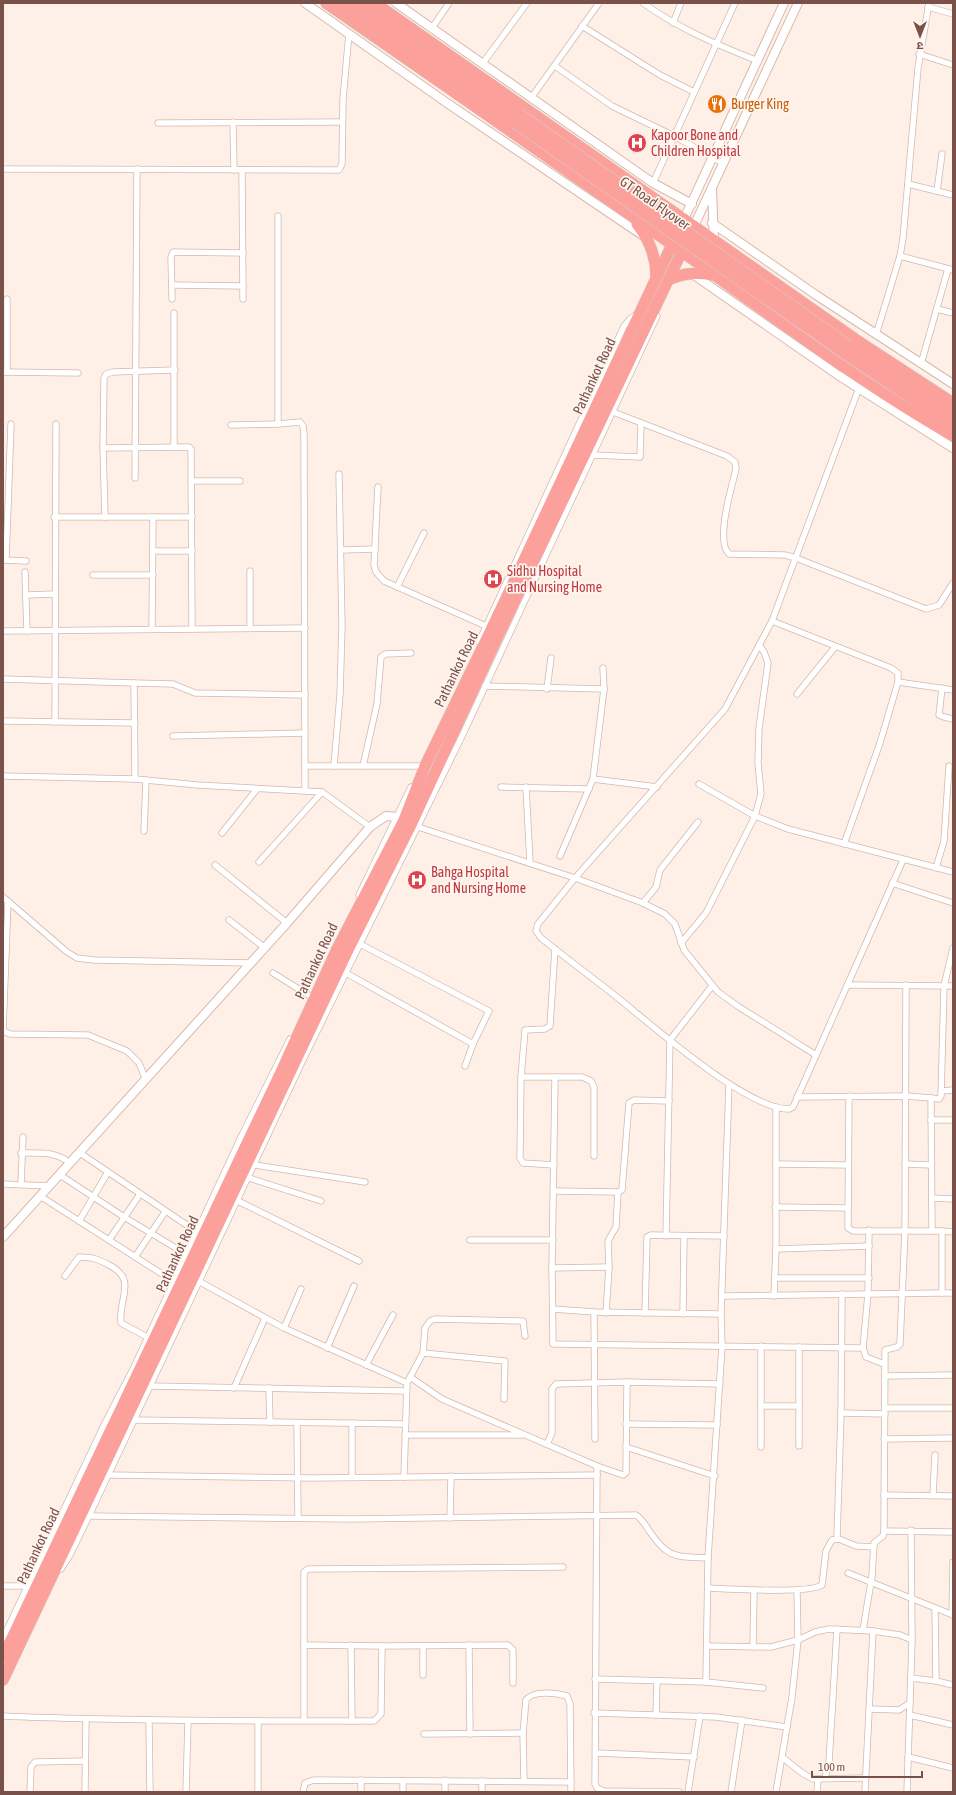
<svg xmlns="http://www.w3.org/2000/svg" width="956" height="1795" viewBox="0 0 956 1795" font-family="'Asap Condensed','Noto Sans Devanagari',sans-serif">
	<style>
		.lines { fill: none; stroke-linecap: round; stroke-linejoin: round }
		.street-casing { stroke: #d3b8ae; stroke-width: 7 }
		.secondary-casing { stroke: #d9b8ad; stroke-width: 10 }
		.highway-casing { stroke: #d9cecc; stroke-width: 12 }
		.street { stroke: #fff; stroke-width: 5.5 }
		.secondary { stroke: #fff; stroke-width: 8 }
		.highway { stroke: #fba09a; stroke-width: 11 }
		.highway-bridge-casing { stroke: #d9cecc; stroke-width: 12; stroke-linecap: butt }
		.highway-bridge { stroke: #fba09a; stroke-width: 11 }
		.labels { text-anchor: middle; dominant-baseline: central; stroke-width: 3.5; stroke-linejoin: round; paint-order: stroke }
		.food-label { font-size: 14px; fill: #c56008; stroke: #fff5ee; text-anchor: start }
		.health-label { font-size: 14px; fill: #be3a42; stroke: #fff5ee; text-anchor: start }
		.street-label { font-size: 14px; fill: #795149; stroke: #fff5ee }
	</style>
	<rect width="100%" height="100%" fill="#fef0e6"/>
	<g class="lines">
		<g class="street-casing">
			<g id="street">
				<path d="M643 3C678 28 717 45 758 61"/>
				<polyline points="928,7 953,14"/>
				<polyline points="673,23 681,3"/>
				<polyline points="582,26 660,75 694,92"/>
				<polyline points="432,28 449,3"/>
				<polyline points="919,54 953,65"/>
				<polyline points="483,63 527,3"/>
				<polyline points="555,66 612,106 674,136 723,163"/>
				<polyline points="531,98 599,3"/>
				<polyline points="233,122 234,170"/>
				<polyline points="158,123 342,122"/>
				<polyline points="3,169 339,170 342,164 343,99 349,33"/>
				<polyline points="242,170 243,299"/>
				<polyline points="653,183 735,3"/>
				<polyline points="908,184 953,195"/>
				<polyline points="937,191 942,154"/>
				<polyline points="278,216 278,424 300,422 303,426 304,434 305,791"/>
				<polyline points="900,256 953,270"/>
				<polyline points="172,285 243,286"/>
				<polyline points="7,299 7,372"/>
				<polyline points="172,299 171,257 173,252 243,253"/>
				<polyline points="937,309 953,313"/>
				<polyline points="174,313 174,446"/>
				<polyline points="876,335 900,256 903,238 918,68 929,3"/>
				<polyline points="921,364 948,269"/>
				<polyline points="3,372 78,373"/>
				<path d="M859 388 772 621 725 709 575 878 538 924 536 931 541 938 555 949C576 966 597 981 618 998 653 1026 746 1109 789 1109L793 1107 903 860"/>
				<path d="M613 412 727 456 735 462 736 469C732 486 715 541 729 554L785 555 796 558 926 609 939 605 953 583"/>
				<polyline points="231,425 278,424"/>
				<polyline points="103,448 189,447 191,449 192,629"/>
				<polyline points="592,455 640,457 641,423"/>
				<polyline points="135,478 137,169"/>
				<polyline points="191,481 240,481"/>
				<polyline points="378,487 374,565 376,572 384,581 486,626"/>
				<polyline points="54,517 192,517"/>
				<polyline points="105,517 103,448 104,378 106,374 113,372 175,370"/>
				<polyline points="341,550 375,549"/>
				<polyline points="154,551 192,551"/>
				<polyline points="4,560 26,561"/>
				<polyline points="6,560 11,424"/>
				<polyline points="250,571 250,628"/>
				<polyline points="25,572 27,631"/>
				<polyline points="93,575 153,575"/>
				<polyline points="397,587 424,533"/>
				<polyline points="26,595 55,594"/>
				<polyline points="772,621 891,668 898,673 898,682 880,743 844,844"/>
				<polyline points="152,629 153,517"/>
				<polyline points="3,631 305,628"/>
				<polyline points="479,642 624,326 630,319 637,314"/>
				<polyline points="603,668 604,689"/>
				<polyline points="3,679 134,683 135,779"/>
				<polyline points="898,682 953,690"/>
				<polyline points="134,683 173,684 195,693 305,695"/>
				<polyline points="485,686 604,689 593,779 560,856"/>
				<polyline points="942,688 939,715 944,717 953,719"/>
				<polyline points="547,689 551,658"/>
				<polyline points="797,694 835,647"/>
				<polyline points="3,721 135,723"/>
				<polyline points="55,722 56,424"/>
				<polyline points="173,736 305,733"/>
				<polyline points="305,766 425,766"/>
				<polyline points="334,766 340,695 342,625 339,474"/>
				<polyline points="363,766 377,704 381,657 385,654 411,653"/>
				<polyline points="3,776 135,779 198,785 322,792 370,827"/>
				<polyline points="593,779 657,787"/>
				<polyline points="699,784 755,816 788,829 953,872"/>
				<polyline points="501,787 589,789"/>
				<polyline points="526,787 530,863"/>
				<polyline points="415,826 575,878 643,903 665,914 675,924 684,950 718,992 739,1007 816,1055"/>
				<polyline points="144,831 146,780"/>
				<polyline points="222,833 257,789"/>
				<polyline points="259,862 322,792"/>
				<polyline points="215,865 287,923"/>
				<polyline points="936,868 944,841 949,766"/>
				<polyline points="892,883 953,903"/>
				<polyline points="359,895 411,787"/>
				<polyline points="3,897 67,952 77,958 94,960 251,963"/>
				<polyline points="8,901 3,1031 10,1034 88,1035 127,1051 139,1063 146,1080"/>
				<polyline points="643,903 656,887 660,870 698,822"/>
				<polyline points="229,920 265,948"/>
				<polyline points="681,943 706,913 755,816 761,794 758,763 759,728 768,663 764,652 759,645"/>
				<polyline points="360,944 489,1011 473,1044 465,1066"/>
				<polyline points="273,973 310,996"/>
				<polyline points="346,973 473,1044"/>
				<polyline points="848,985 953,986"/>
				<polyline points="521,1077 582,1077 591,1081 594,1087 594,1156"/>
				<polyline points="555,1078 552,1268 553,1344 863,1348 866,1357 884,1364"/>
				<polyline points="942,1091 953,1090"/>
				<polyline points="849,1096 848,1228 853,1231 942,1231 942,1293 953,1293"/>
				<polyline points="797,1097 906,1096 931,1098"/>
				<polyline points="931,1120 953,1120"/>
				<path d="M21 1153C40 1153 55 1151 70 1163"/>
				<polyline points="80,1153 197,1232"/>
				<polyline points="776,1164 848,1165"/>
				<polyline points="905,1164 931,1165"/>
				<polyline points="255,1165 365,1182"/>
				<polyline points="554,1165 523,1163 520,1158 521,1077 525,1030 545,1029 550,1026 555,949"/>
				<polyline points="60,1175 124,1217 186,1254"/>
				<polyline points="249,1178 321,1201"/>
				<polyline points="3,1184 49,1186"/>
				<polyline points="21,1184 23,1137"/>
				<polyline points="554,1191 618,1192 622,1190 629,1103 634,1100 669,1101"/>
				<polyline points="40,1196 173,1281"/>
				<polyline points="932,1198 953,1199"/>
				<polyline points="238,1201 359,1261"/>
				<polyline points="775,1207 848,1208"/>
				<polyline points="79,1221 108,1172"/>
				<polyline points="932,1231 931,1098 939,1099 941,1096 944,986 953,948"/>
				<polyline points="942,1231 953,1232"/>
				<polyline points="666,1236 670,1040 712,986"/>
				<polyline points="109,1240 140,1194"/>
				<polyline points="470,1240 553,1240"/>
				<polyline points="776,1249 869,1246"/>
				<polyline points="135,1257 165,1212"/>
				<polyline points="552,1268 609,1267"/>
				<path d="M65 1276 79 1257C93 1257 97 1259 109 1265 138 1280 118 1298 121 1323L147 1337"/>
				<polyline points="775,1278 869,1278"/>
				<polyline points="200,1282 284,1328 407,1383"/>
				<polyline points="722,1296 942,1293"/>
				<polyline points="774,1296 776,1249 776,1107"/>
				<polyline points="553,1309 594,1312 721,1314"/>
				<polyline points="594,1312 595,1439"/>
				<polyline points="606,1313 609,1267 608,1241 616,1227 618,1192"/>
				<polyline points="645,1313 647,1237 651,1235 724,1236"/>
				<polyline points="683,1314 684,1236"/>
				<polyline points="284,1328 301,1289"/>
				<polyline points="761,1346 761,1447"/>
				<polyline points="799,1347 799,1446"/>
				<polyline points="327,1348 354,1286"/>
				<polyline points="863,1348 868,1294 869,1230"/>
				<polyline points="423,1353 505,1361 504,1399"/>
				<polyline points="366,1365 393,1315"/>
				<polyline points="886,1376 953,1375"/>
				<polyline points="410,1377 442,1399 597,1466 623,1475 626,1473 627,1382"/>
				<polyline points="149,1386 406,1391"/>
				<polyline points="234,1388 265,1318"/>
				<polyline points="269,1388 270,1422"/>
				<polyline points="761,1406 799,1406"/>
				<polyline points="886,1408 953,1408"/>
				<polyline points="841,1413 885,1414"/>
				<polyline points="133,1420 405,1424"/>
				<polyline points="297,1423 298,1518"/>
				<polyline points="626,1424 717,1425"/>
				<polyline points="405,1435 523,1435"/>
				<polyline points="884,1439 953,1438"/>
				<polyline points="547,1444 552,1433 552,1389 556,1384 627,1382 720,1384"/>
				<polyline points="626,1447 715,1476"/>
				<polyline points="597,1466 595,1784 597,1788 604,1791 679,1792"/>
				<polyline points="108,1475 313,1478 597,1475"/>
				<polyline points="352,1477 352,1423"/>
				<polyline points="404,1477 407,1383 423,1353 425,1328 430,1321 435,1319 523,1321 525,1336"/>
				<polyline points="884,1495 953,1496"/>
				<polyline points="933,1495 935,1455"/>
				<path d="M89 1516 352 1519 636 1515C642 1519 646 1526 650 1532 669 1560 677 1556 708 1558"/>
				<polyline points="450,1518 451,1476"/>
				<polyline points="884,1531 953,1532"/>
				<polyline points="837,1539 841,1413 842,1294"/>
				<polyline points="61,1569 70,1555 89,1516 302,1062 463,734 657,316"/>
				<polyline points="848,1573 953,1615"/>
				<polyline points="3,1586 28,1586"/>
				<path d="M708 1588C728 1589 810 1594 822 1585L826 1551 832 1540 839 1539 856 1546 874 1547"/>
				<polyline points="935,1608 936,1681 953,1685"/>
				<polyline points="952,1615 953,1562"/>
				<polyline points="863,1630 872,1576 874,1543 883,1536 884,1531 885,1350 897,1347 900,1344 905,1230 906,985"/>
				<polyline points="3,1638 105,1423 134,1367 242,1135 290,1039"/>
				<polyline points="304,1645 304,1572 308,1569 563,1567"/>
				<polyline points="351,1645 352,1721"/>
				<polyline points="469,1645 470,1734"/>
				<polyline points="382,1646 508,1645 513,1650 513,1683"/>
				<polyline points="423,1646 423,1675"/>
				<polyline points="707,1646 771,1647 798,1640 815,1632 829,1629 873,1631 900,1635 912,1640"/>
				<polyline points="753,1647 754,1590"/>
				<polyline points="911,1678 936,1681"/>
				<polyline points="595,1679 706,1682 763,1688"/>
				<polyline points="706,1682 708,1558 722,1346 721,1314 729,1084"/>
				<polyline points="869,1709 899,1710 910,1703"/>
				<polyline points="594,1713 716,1717 787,1727"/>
				<polyline points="656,1715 657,1681"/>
				<polyline points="910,1715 953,1725"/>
				<path d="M3 1716C91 1720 179 1720 268 1721 303 1721 339 1721 374 1721L381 1714 382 1646 304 1645V1721"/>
				<polyline points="149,1721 150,1792"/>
				<polyline points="424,1734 523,1733"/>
				<polyline points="596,1753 694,1757"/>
				<polyline points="782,1757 802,1773 813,1779 865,1778"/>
				<polyline points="908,1757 953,1768"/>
				<polyline points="825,1778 829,1762 837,1629"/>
				<polyline points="445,1780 445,1792"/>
				<path d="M524 1781 523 1733 526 1700C533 1690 556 1693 567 1696L570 1704 571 1792"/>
				<polyline points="30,1792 31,1767 35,1762 85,1761"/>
				<polyline points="85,1792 86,1720"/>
				<polyline points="186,1792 188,1721"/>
				<polyline points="258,1792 258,1721"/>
				<polyline points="303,1792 305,1783 314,1780 571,1782"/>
				<polyline points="361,1792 361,1780"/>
				<polyline points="403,1792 403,1781"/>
				<polyline points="482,1792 482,1781"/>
				<polyline points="688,1792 700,1716"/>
				<polyline points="731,1792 742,1720"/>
				<polyline points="776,1792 792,1697 798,1640 797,1590"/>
				<polyline points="817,1792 818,1779"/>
				<polyline points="865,1792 873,1631"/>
				<polyline points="907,1792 912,1640 911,1530"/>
			</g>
		</g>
		<g class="secondary-casing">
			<g id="secondary">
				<polyline points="305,3 447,103 642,235"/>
				<polyline points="396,3 653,183 692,204"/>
				<polyline points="712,190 714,240"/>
				<polyline points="684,219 784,3"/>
				<polyline points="712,223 816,295 953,384"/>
				<polyline points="694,226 798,3"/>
				<polyline points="691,273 838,375 953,448"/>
				<polyline points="3,1237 287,923 370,827 386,816 398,817 408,822"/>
			</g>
		</g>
		<g class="highway-casing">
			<g id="highway">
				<path d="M326 3C444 85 563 167 681 251 770 314 858 382 953 436"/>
				<polyline points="343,3 514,122"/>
				<polyline points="360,3 519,114"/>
				<polyline points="375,3 855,339 953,403"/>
				<path d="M637 224C649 239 656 256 656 276"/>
				<path d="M668 280C684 273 696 272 713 275"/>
				<polyline points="849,346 953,414"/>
				<polyline points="844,353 938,416 953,425"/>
				<polyline points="3,1657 279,1076 337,949 404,820 425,766 489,634 684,219"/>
				<polyline points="3,1680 349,948 411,825 498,636 694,226"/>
			</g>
		</g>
		<use href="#street" class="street"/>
		<use href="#secondary" class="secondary"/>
		<use href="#highway" class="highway"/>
		<g class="highway-bridge-casing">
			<g id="highway-bridge">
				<polyline points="519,114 849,346"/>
				<polyline points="514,122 844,353"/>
			</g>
		</g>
		<use href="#highway-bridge" class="highway-bridge"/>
	</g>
	<defs>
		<g id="restaurant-disc" transform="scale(1)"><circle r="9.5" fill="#e8710a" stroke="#fff5ee"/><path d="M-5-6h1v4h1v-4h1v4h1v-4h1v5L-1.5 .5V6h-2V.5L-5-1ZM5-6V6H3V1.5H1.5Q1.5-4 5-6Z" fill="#fff"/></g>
		<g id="hospital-disc" transform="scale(1)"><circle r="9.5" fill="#e0444e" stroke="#fff5ee"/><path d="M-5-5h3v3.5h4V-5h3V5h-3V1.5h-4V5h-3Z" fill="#fff"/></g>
	</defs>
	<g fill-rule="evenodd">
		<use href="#restaurant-disc" x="717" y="104"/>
		<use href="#hospital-disc" x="637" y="143"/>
		<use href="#hospital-disc" x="493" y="579"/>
		<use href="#hospital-disc" x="417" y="880"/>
	</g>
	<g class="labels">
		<g class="food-label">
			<text x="731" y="104">Burger King</text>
		</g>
		<g class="health-label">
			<text x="651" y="135">Kapoor Bone and<tspan x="651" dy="16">Children Hospital</tspan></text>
			<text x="507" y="571">Sidhu Hospital<tspan x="507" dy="16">and Nursing Home</tspan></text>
			<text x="431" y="872">Bahga Hospital<tspan x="431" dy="16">and Nursing Home</tspan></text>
		</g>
		<g class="street-label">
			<text transform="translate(655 203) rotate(35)">GT Road Flyover</text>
			<text transform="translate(594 376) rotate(-65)">Pathankot Road</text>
			<text transform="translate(456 669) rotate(-64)">Pathankot Road</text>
			<text transform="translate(316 961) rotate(-65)">Pathankot Road</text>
			<text transform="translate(177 1254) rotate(-65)">Pathankot Road</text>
			<text transform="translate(38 1546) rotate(-65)">Pathankot Road</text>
		</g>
	</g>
	<rect width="956" height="1795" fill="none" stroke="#795149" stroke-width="8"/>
	<g transform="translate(920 36) rotate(180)" stroke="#fff5ee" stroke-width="3" paint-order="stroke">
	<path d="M0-3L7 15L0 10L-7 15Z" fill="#795149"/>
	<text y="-6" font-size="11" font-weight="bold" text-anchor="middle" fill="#795149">उ</text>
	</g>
	<path d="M812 1771v6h110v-6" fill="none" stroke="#795149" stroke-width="2"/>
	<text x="818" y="1771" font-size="12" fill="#795149" stroke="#fff5ee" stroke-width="3" paint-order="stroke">100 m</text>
</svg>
